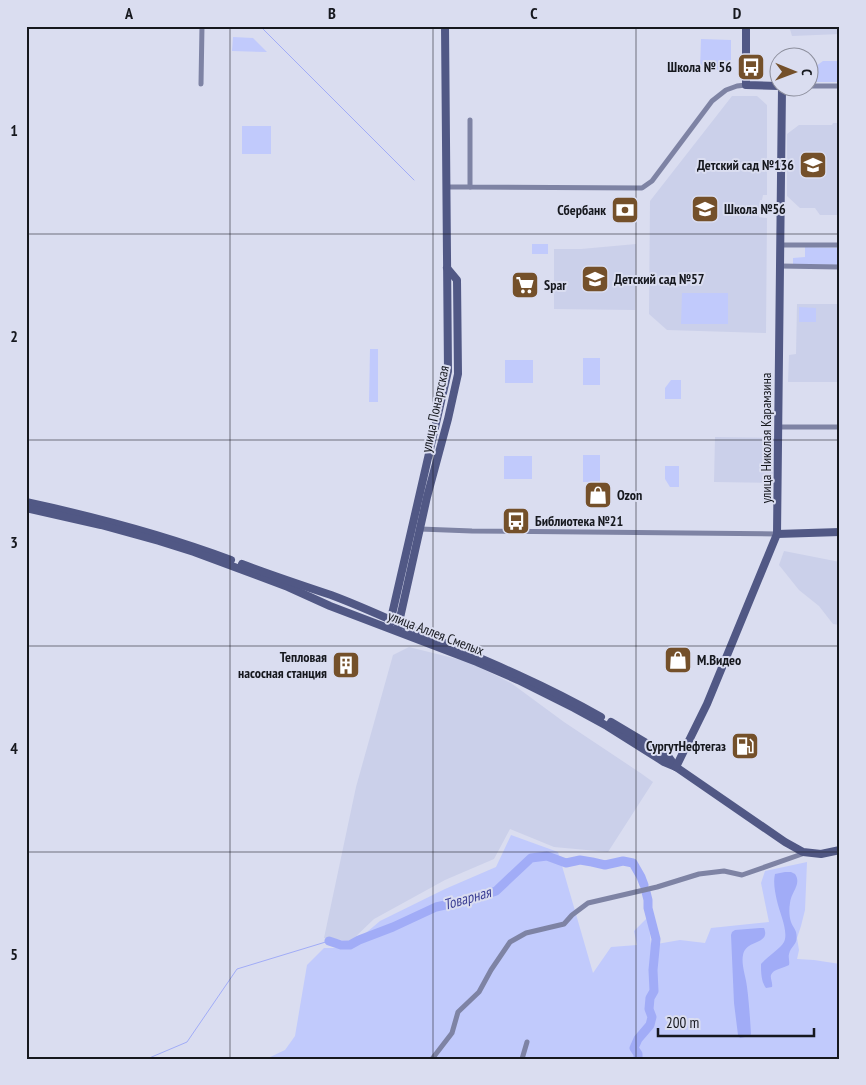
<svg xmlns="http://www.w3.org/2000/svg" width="866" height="1085" viewBox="0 0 866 1085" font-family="'PT Sans Narrow',sans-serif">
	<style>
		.built { fill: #cbd0ea }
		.green { fill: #c1cafc }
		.water { fill: #a1acf7 }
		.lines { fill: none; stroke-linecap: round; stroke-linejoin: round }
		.stream { stroke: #a1acf7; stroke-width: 1 }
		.river { stroke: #a1acf7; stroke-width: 9 }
		.street { stroke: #7e83a4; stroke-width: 5 }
		.secondary { stroke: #515885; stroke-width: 8 }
		.grid { fill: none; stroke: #16181e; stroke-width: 1; stroke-opacity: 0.55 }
		.labels { text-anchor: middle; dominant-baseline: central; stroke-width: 4; stroke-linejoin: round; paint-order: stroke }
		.poi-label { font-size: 14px; font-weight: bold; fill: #16181e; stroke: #daddf0; text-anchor: start }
		.street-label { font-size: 14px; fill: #16181e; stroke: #daddf0 }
		.water-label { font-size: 15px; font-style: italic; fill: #3c3f95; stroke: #daddf0 }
		.neatline { fill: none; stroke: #16181e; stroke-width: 2 }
		.grid-label { font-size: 16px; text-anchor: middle; font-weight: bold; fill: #16181e }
	</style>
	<rect width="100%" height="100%" fill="#daddf0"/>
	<g class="built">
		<polygon points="789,26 840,26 840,34 792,36"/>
		<polygon points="732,96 757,96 767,105 767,195 763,195 762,200 760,200 759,217 767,218 766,333 667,330 649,314 650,201"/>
		<polygon points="833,123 840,123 840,215 820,215 815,208 800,208 787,196 787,134 799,125 832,125"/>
		<polygon points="636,244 635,310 554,309 554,249 581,249"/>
		<polygon points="797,304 840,304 840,382 788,382 789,355 796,354"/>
		<polygon points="715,437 775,438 773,483 714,482"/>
		<polygon points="784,551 840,562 840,625 833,624 819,606 799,590 779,565"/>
		<polygon points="409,647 469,662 511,683 564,722 642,774 653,782 608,852 554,847 510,829 494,859 445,880 374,919 351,941 324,938 356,787 393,655"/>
	</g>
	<g class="green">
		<polygon points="233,37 253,38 267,52 232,51"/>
		<polygon points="701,39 731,40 731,70 700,70"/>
		<polygon points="823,61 840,61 840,82 809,82 809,71"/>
		<rect x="242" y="126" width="29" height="28"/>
		<rect x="532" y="244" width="16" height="10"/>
		<polygon points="805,247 840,248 840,265 793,264 793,258 805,257"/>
		<polygon points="682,293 728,293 728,324 681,324"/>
		<polygon points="799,307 816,308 816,322 799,322"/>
		<polygon points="370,349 378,349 378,402 369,402"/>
		<rect x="583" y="358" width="17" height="27"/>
		<rect x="505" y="360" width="28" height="23"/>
		<polygon points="671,380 681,380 681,399 665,399 665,388"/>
		<rect x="583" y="455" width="17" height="27"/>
		<rect x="504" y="456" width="28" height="23"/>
		<polygon points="665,466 679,466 679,487 670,487 665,479"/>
		<polygon points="511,835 558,852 593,973 611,947 637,945 634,931 648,917 651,945 680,940 705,943 711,928 769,922 761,883 765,871 807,862 805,910 801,926 797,938 799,950 797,959 814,960 840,964 840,1059 266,1059 285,1050 295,1036 307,965 324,948 348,948 380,921 445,889 496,867"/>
	</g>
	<g class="water">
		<path d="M785 872H791L795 874C802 884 791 892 790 903 789 909 789 916 791 922 792 925 795 929 796 932 799 945 791 945 789 954 788 958 790 961 789 965 784 968 773 969 771 975 770 978 773 983 772 987L766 988C761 982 761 971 761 964 767 957 781 948 784 942 789 932 779 911 777 901 775 892 773 882 775 874Z"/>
		<path d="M760 928H764C771 945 746 939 743 955 741 965 746 977 747 987 749 1002 750 1018 751 1034L750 1036 740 1038 738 1035 734 1003 731 935 732 932 735 930Z"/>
	</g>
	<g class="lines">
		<g class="stream">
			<polyline points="260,26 414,180"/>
			<polyline points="147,1059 187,1042 237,969 329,941"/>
		</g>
		<g class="river">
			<polyline points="329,941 341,945 350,945 359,940 393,927 436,907 454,903 473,899 496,891 531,858 547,856 566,863 580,860 592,862 605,865 623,861 633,863 641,877 644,885"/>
			<polyline points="638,1059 638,1054 634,1048 638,1039 650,1025 652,1017 649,1009 650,998 654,991 653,970 656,939 648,908 648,900 646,892"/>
		</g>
		<g class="street">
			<polyline points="201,84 202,26"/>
			<polyline points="808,86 840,86"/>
			<polyline points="470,120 470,187 642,188 652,181 712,101 726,90 737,86 746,85"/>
			<polyline points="446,187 470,187"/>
			<polyline points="780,245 840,245"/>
			<polyline points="780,266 840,267"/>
			<polyline points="779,427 840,427"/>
			<polyline points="420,529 472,531 777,534"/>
			<polyline points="432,1059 452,1033 458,1012 479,992 491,970 510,942 526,933 564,924 572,915 588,903 657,887 699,874 724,871 742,875 802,854 803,852"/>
			<polyline points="522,1059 527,1042"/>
		</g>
		<g class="secondary">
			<polyline points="746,26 746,85 778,86"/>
			<path d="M26 502C96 517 164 535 231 560"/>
			<polyline points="26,508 101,525 159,541 194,552 288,587 330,606 477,662 518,680 574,708 607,726 664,762 676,767 785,842 803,852 821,854 840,850"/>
			<polyline points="777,534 840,532"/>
			<path d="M242 564C271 575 301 585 331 595 366 608 399 624 432 638 490 662 547 686 601 717"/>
			<polyline points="390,623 448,371 445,26"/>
			<polyline points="398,627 427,497 448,419 458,374 457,280 447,268"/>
			<polyline points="611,722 668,756 676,767"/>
			<polyline points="676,767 707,704 777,534 782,88"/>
		</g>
	</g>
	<path class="grid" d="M230 26V1059M433 26V1059M636 26V1059M26 234H840M26 440H840M26 646H840M26 852H840"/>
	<defs>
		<g id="bus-square" transform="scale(1.4375)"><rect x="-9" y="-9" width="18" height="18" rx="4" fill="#74502a" stroke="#daddf0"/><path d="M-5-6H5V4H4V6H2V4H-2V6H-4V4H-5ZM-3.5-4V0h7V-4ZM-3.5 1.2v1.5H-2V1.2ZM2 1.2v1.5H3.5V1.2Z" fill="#fff"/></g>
		<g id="school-square" transform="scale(1.4375)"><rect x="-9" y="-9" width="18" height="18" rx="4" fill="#74502a" stroke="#daddf0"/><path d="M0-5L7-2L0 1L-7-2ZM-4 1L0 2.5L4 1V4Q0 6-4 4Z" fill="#fff"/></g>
		<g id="bank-square" transform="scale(1.4375)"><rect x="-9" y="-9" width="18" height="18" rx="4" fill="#74502a" stroke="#daddf0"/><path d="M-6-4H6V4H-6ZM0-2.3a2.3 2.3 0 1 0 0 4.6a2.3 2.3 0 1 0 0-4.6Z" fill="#fff"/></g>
		<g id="supermarket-square" transform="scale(1.4375)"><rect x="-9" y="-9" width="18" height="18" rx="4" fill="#74502a" stroke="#daddf0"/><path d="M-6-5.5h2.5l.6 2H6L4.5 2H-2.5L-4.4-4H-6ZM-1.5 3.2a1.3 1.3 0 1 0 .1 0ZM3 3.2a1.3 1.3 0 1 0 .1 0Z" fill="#fff"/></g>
		<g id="shop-square" transform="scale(1.4375)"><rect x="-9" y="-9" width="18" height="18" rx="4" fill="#74502a" stroke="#daddf0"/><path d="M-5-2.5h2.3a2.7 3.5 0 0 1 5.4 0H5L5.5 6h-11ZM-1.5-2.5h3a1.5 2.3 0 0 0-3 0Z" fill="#fff"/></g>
		<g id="building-square" transform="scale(1.4375)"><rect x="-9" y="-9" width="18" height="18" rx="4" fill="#74502a" stroke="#daddf0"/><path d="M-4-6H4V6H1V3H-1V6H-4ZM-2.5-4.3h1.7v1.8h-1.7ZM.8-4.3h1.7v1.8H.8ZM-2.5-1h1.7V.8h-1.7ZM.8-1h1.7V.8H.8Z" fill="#fff"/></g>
		<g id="fuel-square" transform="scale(1.4375)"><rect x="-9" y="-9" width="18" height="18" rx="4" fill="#74502a" stroke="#daddf0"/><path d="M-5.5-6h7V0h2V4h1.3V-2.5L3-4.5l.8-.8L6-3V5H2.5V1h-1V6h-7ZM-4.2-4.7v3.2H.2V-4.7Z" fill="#fff"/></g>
	</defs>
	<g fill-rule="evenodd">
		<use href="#bus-square" x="751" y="67"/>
		<use href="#school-square" x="813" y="165"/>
		<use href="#school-square" x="705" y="209"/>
		<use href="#bank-square" x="625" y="210"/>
		<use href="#school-square" x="595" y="279"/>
		<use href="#supermarket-square" x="525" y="285"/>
		<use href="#shop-square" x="598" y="495"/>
		<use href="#bus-square" x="516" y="521"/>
		<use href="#shop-square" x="678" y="660"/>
		<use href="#building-square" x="346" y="665"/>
		<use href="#fuel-square" x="745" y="746"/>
	</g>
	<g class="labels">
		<g class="poi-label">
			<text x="732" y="67" text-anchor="end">Школа № 56</text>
			<text x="794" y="165" text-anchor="end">Детский сад №136</text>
			<text x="724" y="209">Школа №56</text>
			<text x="606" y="210" text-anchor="end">Сбербанк</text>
			<text x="614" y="279">Детский сад №57</text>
			<text x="544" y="285">Spar</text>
			<text x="617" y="495">Ozon</text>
			<text x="535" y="521">Библиотека №21</text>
			<text x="327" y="657" text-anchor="end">Тепловая<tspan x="327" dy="16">насосная станция</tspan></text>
			<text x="697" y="660">M.Видео</text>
			<text x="726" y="746" text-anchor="end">СургутНефтегаз</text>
		</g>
		<g class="street-label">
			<text transform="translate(435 409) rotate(-78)">улица Понартская</text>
			<text transform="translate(766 438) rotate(-90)">улица Николая Карамзина</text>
			<text transform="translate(436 633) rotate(21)">улица Аллея Смелых</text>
		</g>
		<g class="water-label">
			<text transform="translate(467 898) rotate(-16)">Товарная</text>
		</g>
	</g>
	<rect width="866" height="1085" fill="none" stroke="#daddf0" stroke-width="55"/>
	<g transform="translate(794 72) rotate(91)"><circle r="24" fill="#daddf0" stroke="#8c8e9c"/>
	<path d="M0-4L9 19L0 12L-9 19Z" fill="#74502a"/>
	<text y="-8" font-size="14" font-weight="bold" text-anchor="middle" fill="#16181e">С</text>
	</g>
	<path d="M658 1028v8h156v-8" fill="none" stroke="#16181e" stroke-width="2.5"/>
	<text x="666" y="1028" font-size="15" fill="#16181e" stroke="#daddf0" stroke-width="4" paint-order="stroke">200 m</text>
	<rect x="28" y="28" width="810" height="1030" class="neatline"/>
	<g class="grid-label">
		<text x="129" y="19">A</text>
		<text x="332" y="19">B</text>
		<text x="534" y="19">C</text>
		<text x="737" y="19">D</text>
		<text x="14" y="136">1</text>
		<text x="14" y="342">2</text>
		<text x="14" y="548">3</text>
		<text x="14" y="754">4</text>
		<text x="14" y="960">5</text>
	</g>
</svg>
